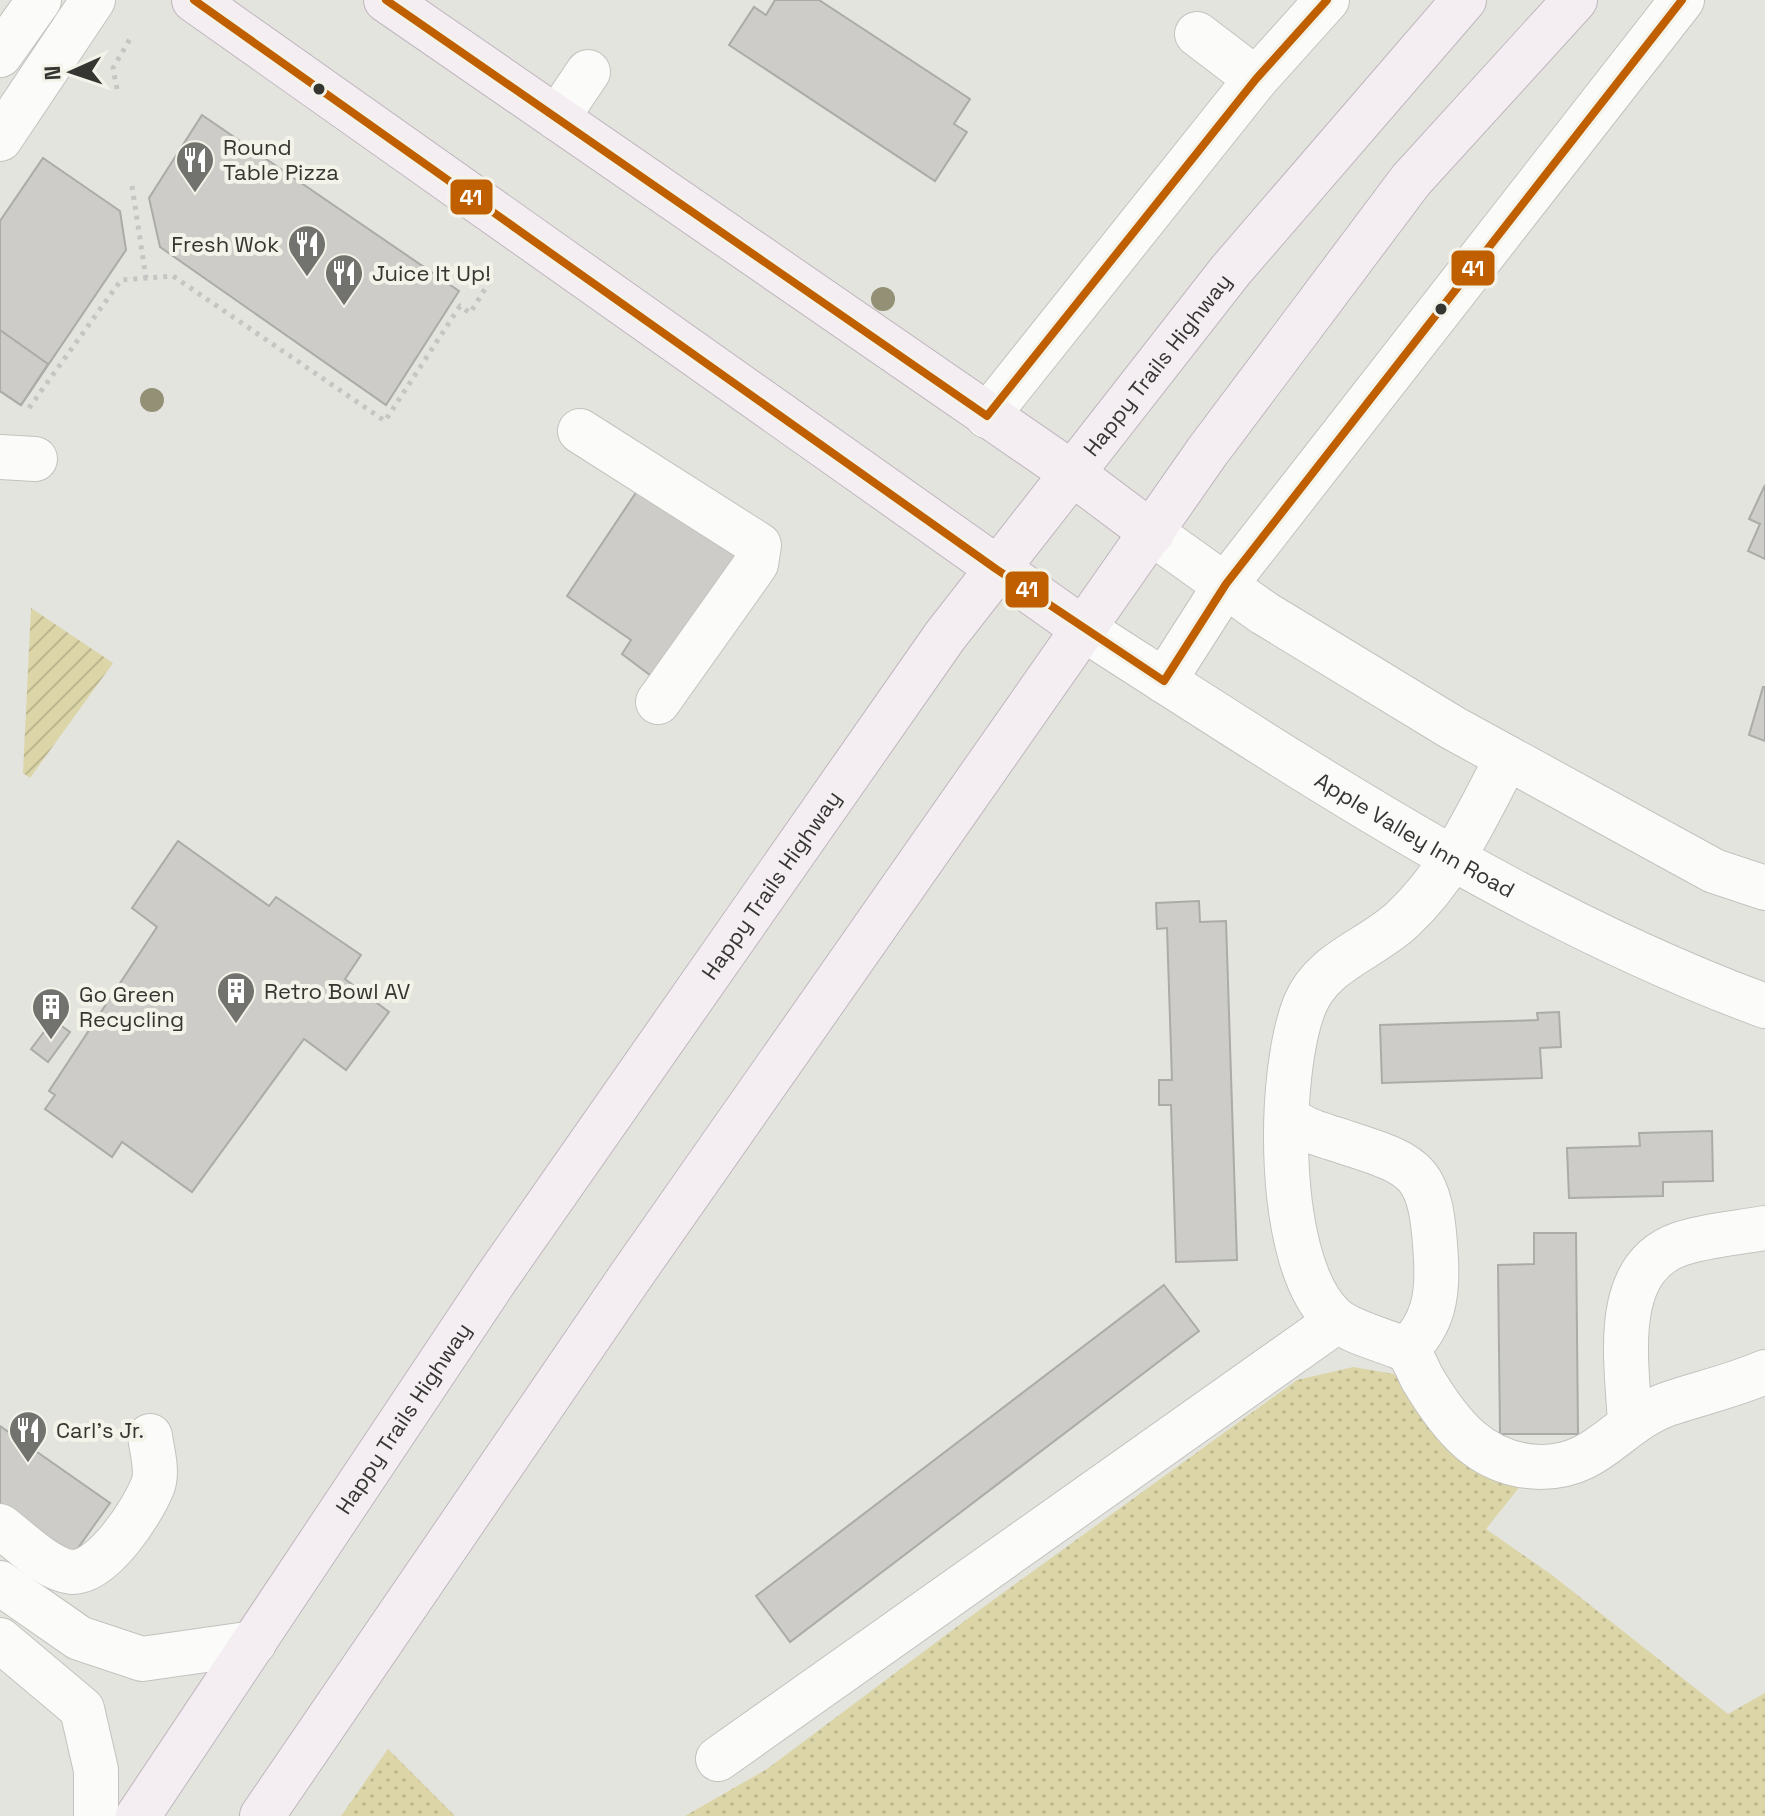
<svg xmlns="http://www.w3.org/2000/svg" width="1765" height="1816" viewBox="0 0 1765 1816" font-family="'Space Grotesk',sans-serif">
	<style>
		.grass { fill: url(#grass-dots) }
		.garden { fill: url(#garden-furrows) }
		.building { fill: #cdccc8; stroke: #ababa7; stroke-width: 2 }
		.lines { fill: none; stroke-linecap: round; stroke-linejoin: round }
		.minor-casing { stroke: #c3c2be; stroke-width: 46 }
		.major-casing { stroke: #bfb6bd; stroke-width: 46 }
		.path { stroke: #c6c5c3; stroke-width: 5; stroke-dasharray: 4 6; stroke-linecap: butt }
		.minor { stroke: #fbfbfa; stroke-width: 44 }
		.major { stroke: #f4eef3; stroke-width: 44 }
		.bus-1-casing { stroke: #f4f3e9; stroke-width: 14 }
		.bus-1 { stroke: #bf5f00; stroke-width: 8 }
		.tree { fill: #939076 }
		.bus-dot { fill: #353531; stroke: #f4f3e9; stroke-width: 3 }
		.labels { text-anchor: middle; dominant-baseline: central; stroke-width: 8; stroke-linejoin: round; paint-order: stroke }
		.poi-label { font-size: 22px; fill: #353531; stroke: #f4f3e9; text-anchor: start }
		.street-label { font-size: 22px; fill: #353531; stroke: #f4f3e9 }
		.line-badge { stroke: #f4f3e9; stroke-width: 3 }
		.badge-label { font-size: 22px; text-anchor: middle; font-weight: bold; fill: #fff }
	</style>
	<defs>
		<pattern id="grass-dots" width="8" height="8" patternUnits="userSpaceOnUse" patternTransform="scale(2)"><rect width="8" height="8" fill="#dbd5a7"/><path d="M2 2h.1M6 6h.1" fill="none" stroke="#bdb790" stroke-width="1.8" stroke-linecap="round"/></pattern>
		<pattern id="garden-furrows" width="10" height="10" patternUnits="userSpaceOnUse" patternTransform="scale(2)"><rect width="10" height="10" fill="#dbd5a7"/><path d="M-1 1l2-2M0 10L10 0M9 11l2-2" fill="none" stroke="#bdb790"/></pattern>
	</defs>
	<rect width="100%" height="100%" fill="#e4e4df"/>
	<g class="grass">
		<polygon points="1353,1367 1394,1374 1426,1408 1525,1480 1486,1529 1552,1575 1728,1714 1765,1693 1765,1816 685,1816 767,1769 974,1614 1297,1380"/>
		<polygon points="388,1749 455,1816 341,1816"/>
	</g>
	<polygon class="garden" points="31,608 113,663 30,778 23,773"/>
	<g class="building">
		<polygon points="775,0 819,0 970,99 954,124 967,132 935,181 729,45 754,7 766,15"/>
		<polygon points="202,115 459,291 386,405 160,247 149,198"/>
		<polygon points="43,158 120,211 126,250 21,405 0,391 0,221"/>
		<polygon points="0,330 48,364 21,405 0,391"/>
		<polygon points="641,485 746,552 658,681 622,654 631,640 567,596"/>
		<polygon points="1765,485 1765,559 1748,551 1760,524 1749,519"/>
		<polygon points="1763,687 1765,687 1765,741 1749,735"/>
		<polygon points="178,841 269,906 276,897 361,955 345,979 389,1012 346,1070 304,1039 192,1192 122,1142 112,1157 45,1109 55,1095 49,1091 157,927 132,908"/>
		<polygon points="1199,901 1200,922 1226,921 1237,1260 1176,1262 1171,1105 1159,1105 1159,1080 1172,1080 1167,928 1157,929 1156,903"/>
		<polygon points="1559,1012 1561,1047 1540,1048 1542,1078 1382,1083 1380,1025 1538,1020 1537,1013"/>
		<polygon points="53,1020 70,1032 48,1062 31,1049"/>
		<polygon points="1712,1131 1713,1181 1663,1182 1663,1196 1569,1198 1567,1148 1640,1146 1639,1133"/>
		<polygon points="1534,1233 1576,1233 1578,1434 1500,1434 1498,1265 1534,1264"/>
		<polygon points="1164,1285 1199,1331 790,1642 756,1596"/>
		<polygon points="0,1426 110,1503 68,1562 0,1513"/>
	</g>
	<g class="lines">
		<g class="minor-casing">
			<g id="minor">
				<polyline points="1197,34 1256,79"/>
				<polyline points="0,55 39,0"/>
				<polyline points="557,118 588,72"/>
				<polyline points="0,139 93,0"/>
				<polyline points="987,416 1256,79 1327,0"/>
				<polyline points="580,431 759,545 756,564 658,702"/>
				<polyline points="0,457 35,459"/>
				<polyline points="1152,533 1264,613 1453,728 1714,871 1765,888"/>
				<path id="s1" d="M1082 628C1301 768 1520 916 1765 1006"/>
				<polyline points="1164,681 1226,584 1682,0"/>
				<path d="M1507 758C1477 815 1451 874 1403 919 1370 950 1323 961 1305 1004 1277 1074 1275 1263 1333 1317 1350 1334 1401 1344 1408 1352 1414 1359 1418 1370 1422 1378 1450 1425 1481 1466 1541 1467 1600 1467 1618 1421 1668 1404 1700 1393 1733 1386 1765 1372"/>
				<path d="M1288 1117C1301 1129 1316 1133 1332 1138 1417 1166 1431 1164 1436 1260 1438 1296 1433 1324 1407 1349"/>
				<path d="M1630 1425C1628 1367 1608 1269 1680 1244 1706 1235 1738 1233 1765 1228"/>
				<path d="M0 1526C19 1540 48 1570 72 1572 103 1573 143 1511 153 1485 158 1471 152 1451 150 1436"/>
				<polyline points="0,1583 79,1638 142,1659 254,1643"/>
				<polyline points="0,1640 82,1709 96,1770 96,1816"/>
				<polyline points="718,1759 1337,1321"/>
			</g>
		</g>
		<g class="major-casing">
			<g id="major">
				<polyline points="194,0 1082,628"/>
				<polyline points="386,0 1072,473 1152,533"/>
				<path id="s2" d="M138 1816 495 1280 945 636 1231 270 1464 0"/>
				<polyline points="262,1816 628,1280 1207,452 1411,180 1575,0"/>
			</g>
		</g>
		<g class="path">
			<polyline points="117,89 113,68 130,39"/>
			<polyline points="132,186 146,278"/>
			<polyline points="29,408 121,280 173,276 385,421 460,306 470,313 492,278"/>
		</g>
		<use href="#minor" class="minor"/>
		<use href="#major" class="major"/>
		<g class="bus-1-casing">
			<g id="bus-1">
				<polyline points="194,0 996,569 1164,681 1226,584 1682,0"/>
				<polyline points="386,0 987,416 1256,79 1327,0"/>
			</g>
		</g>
		<use href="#bus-1" class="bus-1"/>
	</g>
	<g class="tree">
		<circle cx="883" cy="299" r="12"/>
		<circle cx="152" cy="400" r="12"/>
	</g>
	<defs>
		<g id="restaurant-pin" transform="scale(2)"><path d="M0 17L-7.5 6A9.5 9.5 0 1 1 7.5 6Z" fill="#72726e" stroke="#f4f3e9"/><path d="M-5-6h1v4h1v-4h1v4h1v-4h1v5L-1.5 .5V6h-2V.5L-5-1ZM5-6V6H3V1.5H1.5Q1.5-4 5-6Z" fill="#fff"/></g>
		<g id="building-pin" transform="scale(2)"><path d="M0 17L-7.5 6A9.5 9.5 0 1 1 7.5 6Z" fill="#72726e" stroke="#f4f3e9"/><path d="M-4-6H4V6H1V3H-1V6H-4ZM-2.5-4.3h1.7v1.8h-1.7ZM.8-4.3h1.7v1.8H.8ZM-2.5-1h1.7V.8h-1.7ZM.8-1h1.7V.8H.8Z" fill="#fff"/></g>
	</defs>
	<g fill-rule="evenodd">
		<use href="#restaurant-pin" x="195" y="160"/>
		<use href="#restaurant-pin" x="307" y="244"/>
		<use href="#restaurant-pin" x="344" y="273"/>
		<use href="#building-pin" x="236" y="991"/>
		<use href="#building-pin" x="51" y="1007"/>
		<use href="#restaurant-pin" x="28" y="1430"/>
	</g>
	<g class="bus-dot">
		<circle cx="319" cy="89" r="7"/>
		<circle cx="1441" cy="309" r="7"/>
	</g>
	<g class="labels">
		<g class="poi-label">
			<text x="223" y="147">Round<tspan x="223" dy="25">Table Pizza</tspan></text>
			<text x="279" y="244" text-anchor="end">Fresh Wok</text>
			<text x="372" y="273">Juice It Up!</text>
			<text x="264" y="991">Retro Bowl AV</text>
			<text x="79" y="994">Go Green<tspan x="79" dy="25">Recycling</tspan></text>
			<text x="56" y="1430">Carl's Jr.</text>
		</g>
		<g class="street-label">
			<text stroke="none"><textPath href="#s2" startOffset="1774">Happy Trails Highway</textPath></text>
			<text stroke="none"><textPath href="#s1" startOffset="392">Apple Valley Inn Road</textPath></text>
			<text stroke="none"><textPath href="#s2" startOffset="1126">Happy Trails Highway</textPath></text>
			<text stroke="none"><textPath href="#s2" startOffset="478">Happy Trails Highway</textPath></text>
		</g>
	</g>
	<g class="line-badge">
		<rect x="449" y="178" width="45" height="38" rx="8" fill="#bf5f00"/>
		<rect x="1450" y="249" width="46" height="38" rx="8" fill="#bf5f00"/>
		<rect x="1004" y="570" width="46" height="39" rx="8" fill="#bf5f00"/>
	</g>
	<g class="badge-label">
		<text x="471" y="205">41</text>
		<text x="1473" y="276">41</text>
		<text x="1027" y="597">41</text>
	</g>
	<g transform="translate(72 72) rotate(267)" stroke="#f4f3e9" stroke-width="6" paint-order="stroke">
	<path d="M0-6L14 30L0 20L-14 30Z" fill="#353531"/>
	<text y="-12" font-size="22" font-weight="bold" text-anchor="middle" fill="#353531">N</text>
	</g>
</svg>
